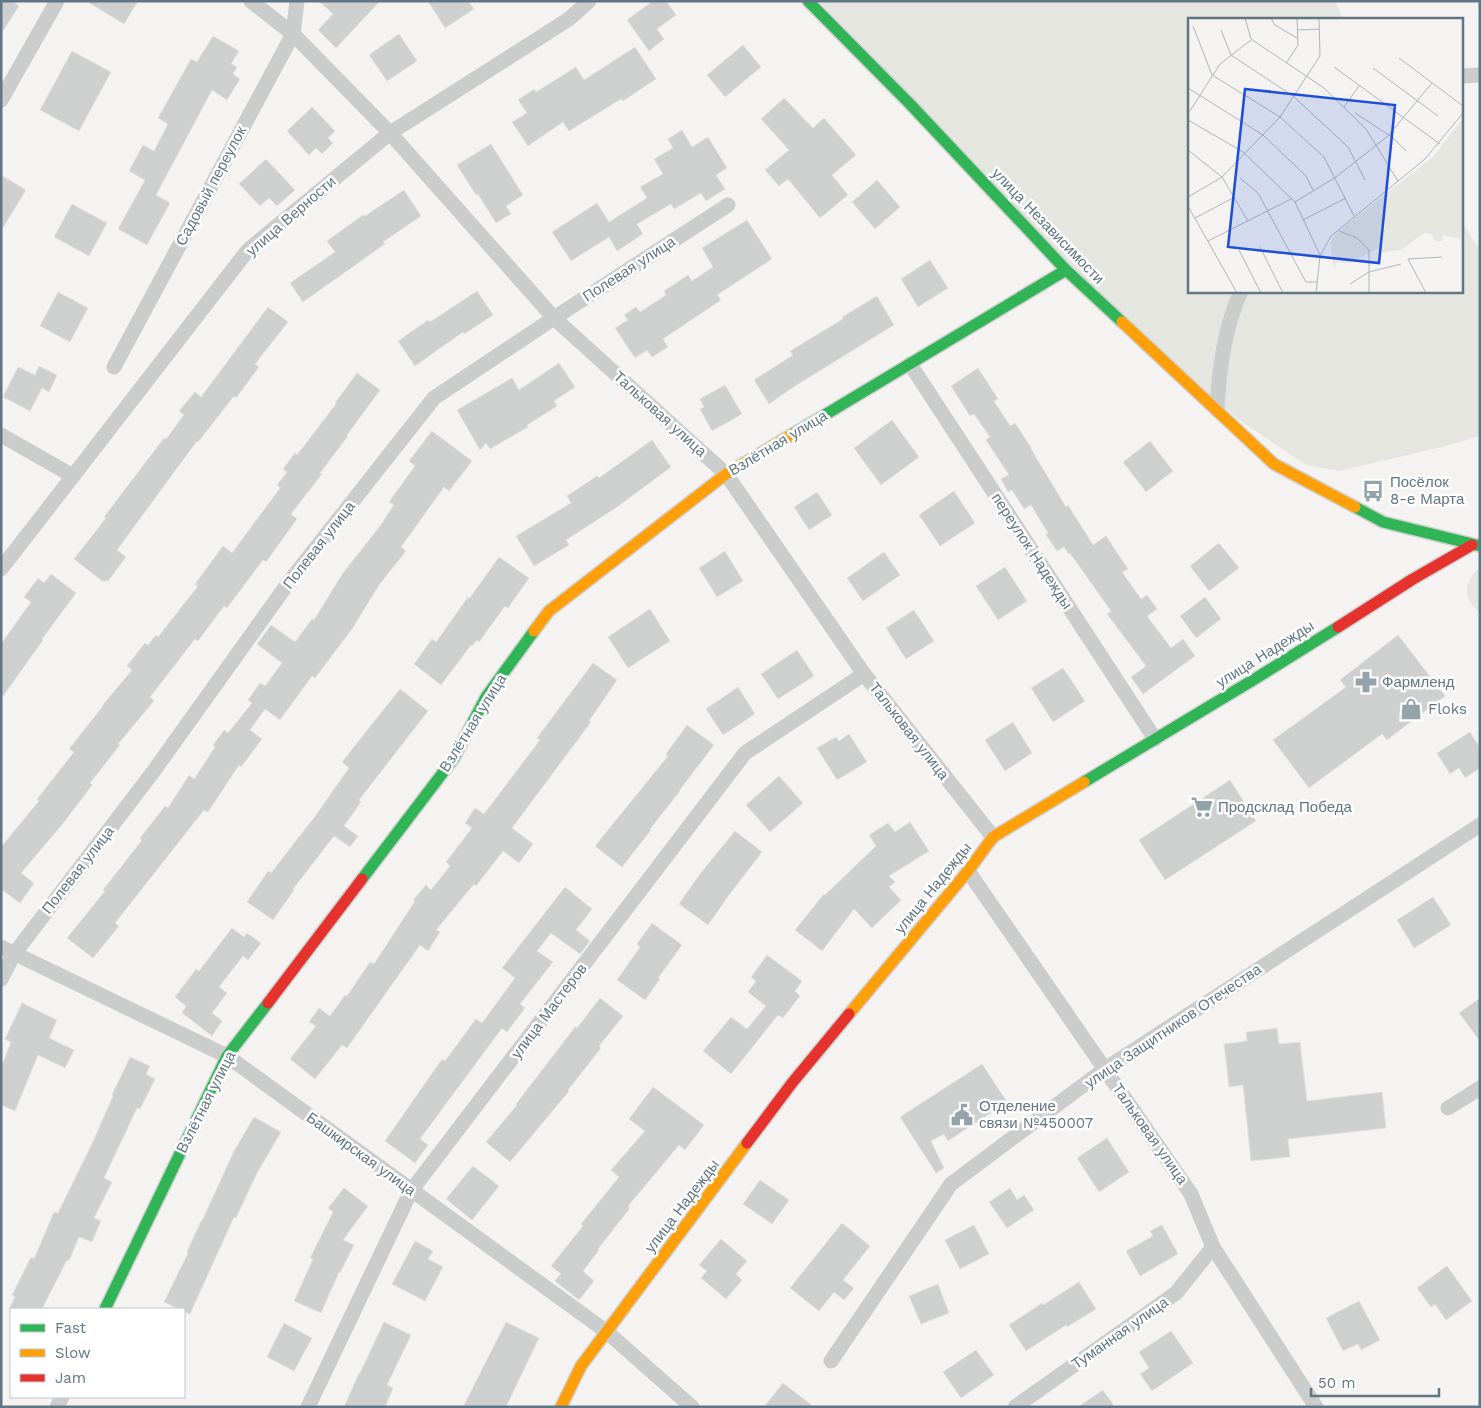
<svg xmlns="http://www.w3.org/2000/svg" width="1481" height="1408" viewBox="0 0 1481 1408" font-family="'Work Sans',sans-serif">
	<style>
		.green { fill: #e4e6df }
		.building { fill: #cecfcf; stroke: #e3e2e1 }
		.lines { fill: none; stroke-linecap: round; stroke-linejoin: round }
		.fast-casing { stroke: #d0d1d1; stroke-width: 14 }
		.slow-casing { stroke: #d0d1d1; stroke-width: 14 }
		.jam-casing { stroke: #d0d1d1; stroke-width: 14 }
		.street { stroke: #cbcccc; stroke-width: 15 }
		.fast { stroke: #30b455; stroke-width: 11 }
		.slow { stroke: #ff9f0a; stroke-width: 11 }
		.jam { stroke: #e5322d; stroke-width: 11 }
		.labels { text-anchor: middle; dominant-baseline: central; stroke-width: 5; stroke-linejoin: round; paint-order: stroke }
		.street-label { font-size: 15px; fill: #617684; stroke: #fff }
		.poi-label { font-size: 15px; fill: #617684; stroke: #fff; text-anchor: start }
		.inset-road { fill: none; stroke: #acb6bb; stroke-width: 1 }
		.view { fill: #1d4ed8; fill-opacity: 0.15; stroke: #1d4ed8; stroke-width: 2.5 }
		.inset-edge { fill: none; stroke: #617684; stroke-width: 2.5 }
	</style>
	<rect width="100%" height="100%" fill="#f4f3f1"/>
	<g class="green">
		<polygon points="819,1 1335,1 1343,19 1190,19 1190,291 1462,291 1462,222 1480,250 1480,436 1446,446 1339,471 1306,465 1238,419 1066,270"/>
		<path d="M1480 568V612C1462 601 1463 580 1480 568Z"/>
	</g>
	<g class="building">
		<polygon points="1,1 12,1 19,6 1,34"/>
		<polygon points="86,1 138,1 124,24"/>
		<polygon points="319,1 380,1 336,48 318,30 333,14"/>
		<polygon points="428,1 468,1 474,9 445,28"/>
		<polygon points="653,1 666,1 676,15 657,29 664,39 649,51 627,20"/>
		<polygon points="399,34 417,61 387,81 369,55"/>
		<polygon points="213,36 239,51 231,64 237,67 233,74 240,79 227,100 212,90 156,195 170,203 147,245 118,229 145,180 129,171 143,145 154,151 168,124 158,118 191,59 197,62"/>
		<polygon points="743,45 761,67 725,97 707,75"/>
		<polygon points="635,47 656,79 623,101 621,99 569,131 563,122 528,146 512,122 527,113 518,100 534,89 536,92 576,67 584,80"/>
		<polygon points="72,51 111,72 79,131 40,110"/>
		<polygon points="784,98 813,128 824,118 856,155 832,175 848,195 820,218 788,179 779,186 765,170 789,150 761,119"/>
		<polygon points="312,107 335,131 328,138 333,143 322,154 316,148 309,155 287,131"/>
		<polygon points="682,130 692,147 708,137 727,168 716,175 725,189 706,201 701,193 674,209 671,204 637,224 643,234 617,251 609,237 571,261 552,232 597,203 609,222 647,198 640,187 663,174 654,159 673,148 668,139"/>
		<polygon points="491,144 523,195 506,206 511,214 496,223 478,194 476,195 457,165"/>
		<polygon points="266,159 295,190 277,206 269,198 260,206 239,184"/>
		<polygon points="1,175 26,190 1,231"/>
		<polygon points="877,180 900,207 875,229 852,202"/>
		<polygon points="404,190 421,216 383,242 385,244 303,302 290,283 335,252 327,241 363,215 365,216"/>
		<polygon points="72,204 107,223 89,256 54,237"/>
		<polygon points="747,220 772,259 717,295 721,300 663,339 668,347 652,357 647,350 635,358 615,328 628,320 624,315 636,307 640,312 666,295 664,291 688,275 692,281 713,267 702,248"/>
		<polygon points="930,260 948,288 918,307 901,279"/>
		<polygon points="477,291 493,315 464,334 463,332 415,366 398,341 428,320 430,322"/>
		<polygon points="58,292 88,308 70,342 40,326"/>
		<polygon points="877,296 894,325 795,386 769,404 754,380 793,355 790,351 843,319 842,317"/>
		<polygon points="268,307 288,322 255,364 259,367 236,398 234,396 198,442 197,441 117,550 126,557 108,581 102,581 74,559 106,518 104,517 164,438 166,439 184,415 179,411 195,392 201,397"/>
		<polygon points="559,363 575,387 554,401 557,406 527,425 528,427 490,449 486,443 480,450 457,410 512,378 519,390"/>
		<polygon points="39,366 57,375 49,392 42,388 30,411 3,397 18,367 35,375"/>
		<polygon points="978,368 998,399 994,401 1010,426 1015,423 1032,449 1031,449 1066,507 1068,505 1093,545 1106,536 1128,569 1122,572 1141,599 1147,595 1157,609 1147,616 1171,648 1183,639 1195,656 1143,694 1131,677 1146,666 1107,614 1111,611 1070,553 1069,554 1064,547 1057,551 1046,535 1048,533 1031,505 1024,509 1012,490 1008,492 1001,479 1009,475 986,440 990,437 974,414 970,416 951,386"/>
		<polygon points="357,373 380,390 347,435 348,436 320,473 322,474 291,514 297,519 266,562 263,560 227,608 224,606 198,641 195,639 150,697 154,701 118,744 120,745 90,783 92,785 65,821 21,873 34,883 20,903 1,889 1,847 39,801 37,799 74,752 69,749 103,706 102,706 132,670 127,666 145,643 148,645 156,635 158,637 198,586 195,584 223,546 232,553 280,488 277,485 287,472 283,469 295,453 297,455 336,404 335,403"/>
		<polygon points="725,385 742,414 712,431 700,409 704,407 700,399"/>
		<polygon points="892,420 919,457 881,485 854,448"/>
		<polygon points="432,431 472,461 449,491 444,487 401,547 406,551 379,585 352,629 315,678 312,676 280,720 265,709 250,730 262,739 241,767 239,765 208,812 204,810 115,923 119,926 93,958 67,938 105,891 103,890 142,840 140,838 165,806 168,808 189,775 194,779 215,747 213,745 224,730 228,733 252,703 248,700 260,683 265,686 282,663 257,644 271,625 295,642 312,619 314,620 343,573 384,521 383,521 394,505 389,502 415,466 409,461"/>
		<polygon points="652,440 671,467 617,507 566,540 569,545 534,566 516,536 571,503 567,496 597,476 599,478"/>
		<polygon points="1150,441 1173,471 1146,492 1123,462"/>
		<polygon points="954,491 975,523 940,546 919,515"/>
		<polygon points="817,492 832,515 809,530 794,507"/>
		<polygon points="1219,543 1239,568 1209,591 1190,566"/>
		<polygon points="725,551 743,581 717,597 699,568"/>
		<polygon points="884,552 900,575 863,601 847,578"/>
		<polygon points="499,557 529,578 508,608 505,606 479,642 477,640 472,646 471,645 441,685 414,664 432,639 436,642 468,597 469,599"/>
		<polygon points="1005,567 1027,601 998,620 976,586"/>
		<polygon points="51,574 76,593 42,639 43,640 1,699 1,644 31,602 24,597 38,578 44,583"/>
		<polygon points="1205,597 1221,619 1196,638 1180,616"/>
		<polygon points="650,609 670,641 628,668 608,637"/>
		<polygon points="914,610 934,641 906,659 886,628"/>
		<polygon points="1398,635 1445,696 1387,740 1382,734 1309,788 1273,740 1346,687 1340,680"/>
		<polygon points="797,650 814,676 778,699 761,674"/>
		<polygon points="593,663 617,680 589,721 591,722 512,828 533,844 519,863 503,851 476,886 474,884 436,930 440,932 428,951 420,945 347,1048 342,1045 315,1079 290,1059 316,1026 309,1022 319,1008 330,1016 345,995 347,996 370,962 374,964 415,901 413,900 426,885 431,890 450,866 446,862 472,828 465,823 475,808 484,814 540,740 537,738"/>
		<polygon points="1063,668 1085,701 1053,722 1031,688"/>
		<polygon points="738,687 755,714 723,735 706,709"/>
		<polygon points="400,689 428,711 359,800 361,802 344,826 358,836 350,847 334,836 293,889 294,890 273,920 247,902 268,871 271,873 316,815 349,768 342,762"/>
		<polygon points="1013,722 1032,753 1005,771 985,740"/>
		<polygon points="687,725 714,745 679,791 680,791 650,829 651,830 622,867 595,846 668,756 666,754"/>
		<polygon points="1470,732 1480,748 1480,768 1465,778 1459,768 1450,774 1437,753"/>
		<polygon points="849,734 867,762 837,780 817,748 836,737 839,741"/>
		<polygon points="779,776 803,803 770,832 746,805"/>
		<polygon points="1230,780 1256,821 1165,880 1139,840"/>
		<polygon points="910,822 929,851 889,876 895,882 889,887 901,900 872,928 854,909 822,951 795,930 824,894 825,895 876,846 869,835 888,823 895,832"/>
		<polygon points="735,831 762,852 729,895 708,925 679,904 700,874"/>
		<polygon points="565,887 592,909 576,930 590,941 580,954 551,933 537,951 553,962 520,1004 525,1008 507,1032 502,1028 420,1139 428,1145 415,1163 385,1141 442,1059 445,1061 476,1019 482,1023 515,978 502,968"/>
		<polygon points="1433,897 1451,925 1414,948 1397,920"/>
		<polygon points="652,923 682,945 658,978 660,979 645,1000 617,980 640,947 637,944"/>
		<polygon points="232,928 244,937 247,933 261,943 248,960 243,956 219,987 227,993 212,1013 222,1021 212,1036 182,1013 186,1006 175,997 196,969 199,971"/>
		<polygon points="767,955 802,981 795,991 800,996 783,1018 778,1015 731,1074 703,1051 731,1017 747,1029 766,1006 748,992 756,981 751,977"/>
		<polygon points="600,998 623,1016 599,1046 601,1048 568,1090 569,1091 510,1162 486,1142 517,1105 516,1104 549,1061 575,1027 577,1028"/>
		<polygon points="1480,998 1480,1041 1459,1013"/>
		<polygon points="22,1003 57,1020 49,1038 74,1050 65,1068 38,1055 15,1111 1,1105 1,1068 11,1042 5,1039"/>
		<polygon points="1277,1028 1279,1044 1300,1042 1307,1101 1382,1092 1386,1128 1288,1139 1290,1157 1251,1161 1243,1085 1229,1087 1224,1044 1247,1041 1246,1032"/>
		<polygon points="130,1057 150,1066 146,1074 155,1079 140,1109 137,1108 104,1178 112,1182 94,1218 101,1221 92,1242 79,1237 69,1261 67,1260 42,1309 9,1309 15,1297 12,1295 31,1257 34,1259 54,1212 58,1213 91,1146 113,1096 112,1095"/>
		<polygon points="982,1064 1007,1102 948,1141 944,1134 931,1141 944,1168 936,1173 900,1117"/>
		<polygon points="653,1087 704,1125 685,1150 679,1145 628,1206 630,1208 598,1249 599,1250 583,1271 594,1281 579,1300 555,1281 561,1274 551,1266 583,1226 581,1224 619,1177 611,1170 645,1131 629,1119"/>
		<polygon points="254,1117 281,1132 256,1175 236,1218 234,1217 190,1314 184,1312 184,1309 179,1309 164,1302 188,1253 187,1252 201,1221 202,1221 234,1151"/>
		<polygon points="1107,1138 1129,1172 1099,1192 1077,1158"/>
		<polygon points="473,1166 499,1186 472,1220 446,1199"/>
		<polygon points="760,1180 789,1200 772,1224 743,1204"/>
		<polygon points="344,1188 368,1206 343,1240 354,1245 340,1273 339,1272 321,1313 294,1301 313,1259 310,1258 333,1212 328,1208"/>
		<polygon points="1010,1188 1017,1200 1024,1195 1034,1210 1007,1228 989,1202"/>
		<polygon points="842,1223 870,1246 843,1280 854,1288 844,1300 834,1292 819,1311 790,1288"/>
		<polygon points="974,1225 989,1254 960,1269 945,1240"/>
		<polygon points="1162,1225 1178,1254 1140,1276 1126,1251 1153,1236 1150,1231"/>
		<polygon points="721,1239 747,1261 736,1274 742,1280 726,1299 701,1278 707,1271 699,1265"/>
		<polygon points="415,1241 433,1251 428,1259 443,1267 425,1301 392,1284"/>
		<polygon points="1447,1266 1472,1301 1446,1320 1435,1304 1431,1307 1417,1288"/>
		<polygon points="1079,1282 1096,1309 1067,1327 1066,1325 1026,1351 1009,1325 1042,1303 1043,1305"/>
		<polygon points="938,1284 949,1313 921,1324 909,1296"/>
		<polygon points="1359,1301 1380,1340 1361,1350 1358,1344 1343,1351 1326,1318"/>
		<polygon points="384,1322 411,1335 387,1385 393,1388 385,1407 344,1407 359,1373 360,1373"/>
		<polygon points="506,1322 539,1338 506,1407 463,1407"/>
		<polygon points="284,1323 312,1338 294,1371 267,1357"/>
		<polygon points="1171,1331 1193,1363 1152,1391 1140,1374 1149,1368 1139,1352"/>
		<polygon points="976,1350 994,1375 961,1398 943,1372"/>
		<polygon points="783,1383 814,1407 764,1407"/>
		<polygon points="1103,1390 1115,1407 1078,1407"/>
	</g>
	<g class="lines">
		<g class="fast-casing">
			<g id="fast">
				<polyline points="808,1 910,104 1066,270 1122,322"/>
				<polyline points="793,434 1066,270"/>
				<polyline points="1355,507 1383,522 1480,546"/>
				<polyline points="1084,782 1258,677 1338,627"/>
				<polyline points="362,879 454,758 486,697 534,631"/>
				<polyline points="105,1309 227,1056 268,1003"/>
			</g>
		</g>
		<g class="slow-casing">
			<g id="slow">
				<polyline points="1122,322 1274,464 1355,507"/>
				<polyline points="534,631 549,611 726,474 793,434"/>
				<polyline points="849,1014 968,871 993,837 1084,782"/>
				<polyline points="561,1407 581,1366 747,1143"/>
			</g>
		</g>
		<g class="jam-casing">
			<g id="jam">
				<polyline points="1338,627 1413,579 1472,545"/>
				<polyline points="268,1003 362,879"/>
				<polyline points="747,1143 792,1083 849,1014"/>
			</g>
		</g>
		<g class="street">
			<polyline points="251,1 293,34 390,133 554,318 726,474 864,674 993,837"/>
			<polyline points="1462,76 1480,75"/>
			<polyline points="1,100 57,1"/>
			<polyline points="910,364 1155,739"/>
			<polyline points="114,367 293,34 297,1"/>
			<path d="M1217 410C1219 370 1224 329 1241 291"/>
			<polyline points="1,435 73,476"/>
			<polyline points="1,569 248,250 390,133 569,19 589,1"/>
			<polyline points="968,871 1191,1194 1213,1247 1316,1407"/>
			<polyline points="1,947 227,1056 607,1332 692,1407"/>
			<polyline points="1,979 14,954 153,772 289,582 434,398 554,318 728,205"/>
			<polyline points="1448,1108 1480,1088"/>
			<polyline points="831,1361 951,1184 1105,1069 1480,825"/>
			<polyline points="57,1407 62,1397"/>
			<polyline points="308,1407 411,1191 745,753 864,674"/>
			<polyline points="1015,1407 1176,1293 1213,1247"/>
		</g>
		<use href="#fast" class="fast"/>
		<use href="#slow" class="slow"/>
		<use href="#jam" class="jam"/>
	</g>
	<defs>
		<g id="bus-bare" transform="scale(1.725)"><path d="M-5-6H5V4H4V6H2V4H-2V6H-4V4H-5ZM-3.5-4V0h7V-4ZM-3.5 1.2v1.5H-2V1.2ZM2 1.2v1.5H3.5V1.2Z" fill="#94a2aa" stroke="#fff" stroke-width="2.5" paint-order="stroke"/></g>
		<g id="pharmacy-bare" transform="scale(1.725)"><path d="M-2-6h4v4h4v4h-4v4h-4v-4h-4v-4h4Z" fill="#94a2aa" stroke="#fff" stroke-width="2.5" paint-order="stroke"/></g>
		<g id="shop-bare" transform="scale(1.725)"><path d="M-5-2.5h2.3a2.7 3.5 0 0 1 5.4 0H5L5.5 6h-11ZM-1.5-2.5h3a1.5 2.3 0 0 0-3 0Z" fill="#94a2aa" stroke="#fff" stroke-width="2.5" paint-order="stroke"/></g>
		<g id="supermarket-bare" transform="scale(1.725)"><path d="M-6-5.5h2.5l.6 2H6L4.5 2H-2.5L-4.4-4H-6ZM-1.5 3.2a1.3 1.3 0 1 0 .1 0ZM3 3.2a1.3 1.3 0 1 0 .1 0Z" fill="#94a2aa" stroke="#fff" stroke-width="2.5" paint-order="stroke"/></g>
		<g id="civic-bare" transform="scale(1.725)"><path d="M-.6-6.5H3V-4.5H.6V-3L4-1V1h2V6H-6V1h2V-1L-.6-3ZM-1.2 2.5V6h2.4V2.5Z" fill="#94a2aa" stroke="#fff" stroke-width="2.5" paint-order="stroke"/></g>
	</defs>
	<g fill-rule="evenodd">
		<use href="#bus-bare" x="1373" y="491"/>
		<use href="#pharmacy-bare" x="1366" y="682"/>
		<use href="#shop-bare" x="1411" y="709"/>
		<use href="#supermarket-bare" x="1202" y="807"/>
		<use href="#civic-bare" x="962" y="1115"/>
	</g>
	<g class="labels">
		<g class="street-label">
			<text transform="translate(211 186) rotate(-62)">Садовый переулок</text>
			<text transform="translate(291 216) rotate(-41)">улица Верности</text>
			<text transform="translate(1048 226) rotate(46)">улица Независимости</text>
			<text transform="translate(629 269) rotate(-33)">Полевая улица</text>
			<text transform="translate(660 414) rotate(42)">Тальковая улица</text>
			<text transform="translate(778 443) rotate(-31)">Взлётная улица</text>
			<text transform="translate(319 545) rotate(-52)">Полевая улица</text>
			<text transform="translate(1032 551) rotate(57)">переулок Надежды</text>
			<text transform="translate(1265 654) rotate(-32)">улица Надежды</text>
			<text transform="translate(473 723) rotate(-58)">Взлётная улица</text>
			<text transform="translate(909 731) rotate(52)">Тальковая улица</text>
			<text transform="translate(78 870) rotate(-52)">Полевая улица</text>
			<text transform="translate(933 888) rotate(-51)">улица Надежды</text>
			<text transform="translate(549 1011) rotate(-53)">улица Мастеров</text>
			<text transform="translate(1173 1026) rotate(-34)">улица Защитников Отечества</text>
			<text transform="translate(206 1102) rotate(-63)">Взлётная улица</text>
			<text transform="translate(1150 1134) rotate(55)">Тальковая улица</text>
			<text transform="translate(361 1154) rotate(36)">Башкирская улица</text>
			<text transform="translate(682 1206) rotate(-53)">улица Надежды</text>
			<text transform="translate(1120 1333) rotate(-35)">Туманная улица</text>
		</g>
		<g class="poi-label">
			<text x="1390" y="482">Посёлок<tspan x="1390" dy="17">8-е Марта</tspan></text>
			<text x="1382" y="682">Фармленд</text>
			<text x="1428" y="709">Floks</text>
			<text x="1218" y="807">Продсклад Победа</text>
			<text x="979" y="1106">Отделение<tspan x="979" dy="17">связи №450007</tspan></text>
		</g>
	</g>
	<g transform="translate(1188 18)">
		<rect width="275" height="275" fill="#f4f3f1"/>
		<path d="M275 100V227L271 220 254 217 255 223H248L243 216 236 215 213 232 195 234 192 230 160 245 149 244 146 249 142 225 148 215 246 138Z" fill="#e4e6df"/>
		<path class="inset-road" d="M57 0 63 21 136 70 178 111 210 163M83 0 87 7 109 20M5 8 24 57 92 99 136 139 166 198M33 12 43 37 105 78 160 129 177 162M109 12 132 11M211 40 275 88M99 44 110 27 109 0M146 49 252 126M185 50 250 98M0 70 75 117 118 158 125 172M156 89 171 68M167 95 204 119 218 133M0 96 32 46 63 22M0 102 55 134 107 184 132 237M0 132 34 159 60 203M52 160 70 175 118 264H129M0 179 34 159 92 99 132 38 131 0M107 184 148 159 200 118 244 65M0 188 49 275M7 200 45 180M115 202 158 180M151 213 169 220 181 232V275M20 223 103 181M72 229 95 275M51 232 73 275M162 266 181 254 213 246M128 275 132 238 143 218 237 141 275 95M238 275 220 241 254 239"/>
		<path class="view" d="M57 71 207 87 191 245 40 229Z"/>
		<rect width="275" height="275" class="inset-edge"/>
	</g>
	<rect width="1481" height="1408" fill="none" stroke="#617684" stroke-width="5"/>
	<rect x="10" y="1308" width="175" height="90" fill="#ffffff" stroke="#c0c8ce"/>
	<rect x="20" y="1324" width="25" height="8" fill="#30b455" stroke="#c0c8ce"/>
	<text x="55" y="1333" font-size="15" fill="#617684">Fast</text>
	<rect x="20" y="1349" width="25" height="8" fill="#ff9f0a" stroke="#c0c8ce"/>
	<text x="55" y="1358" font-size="15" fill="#617684">Slow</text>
	<rect x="20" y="1374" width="25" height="8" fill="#e5322d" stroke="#c0c8ce"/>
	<text x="55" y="1383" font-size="15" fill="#617684">Jam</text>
	<path d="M1311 1388v8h128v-8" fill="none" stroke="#617684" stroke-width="2.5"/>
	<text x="1318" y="1388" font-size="15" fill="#617684" stroke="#ffffff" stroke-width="4" paint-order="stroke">50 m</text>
</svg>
